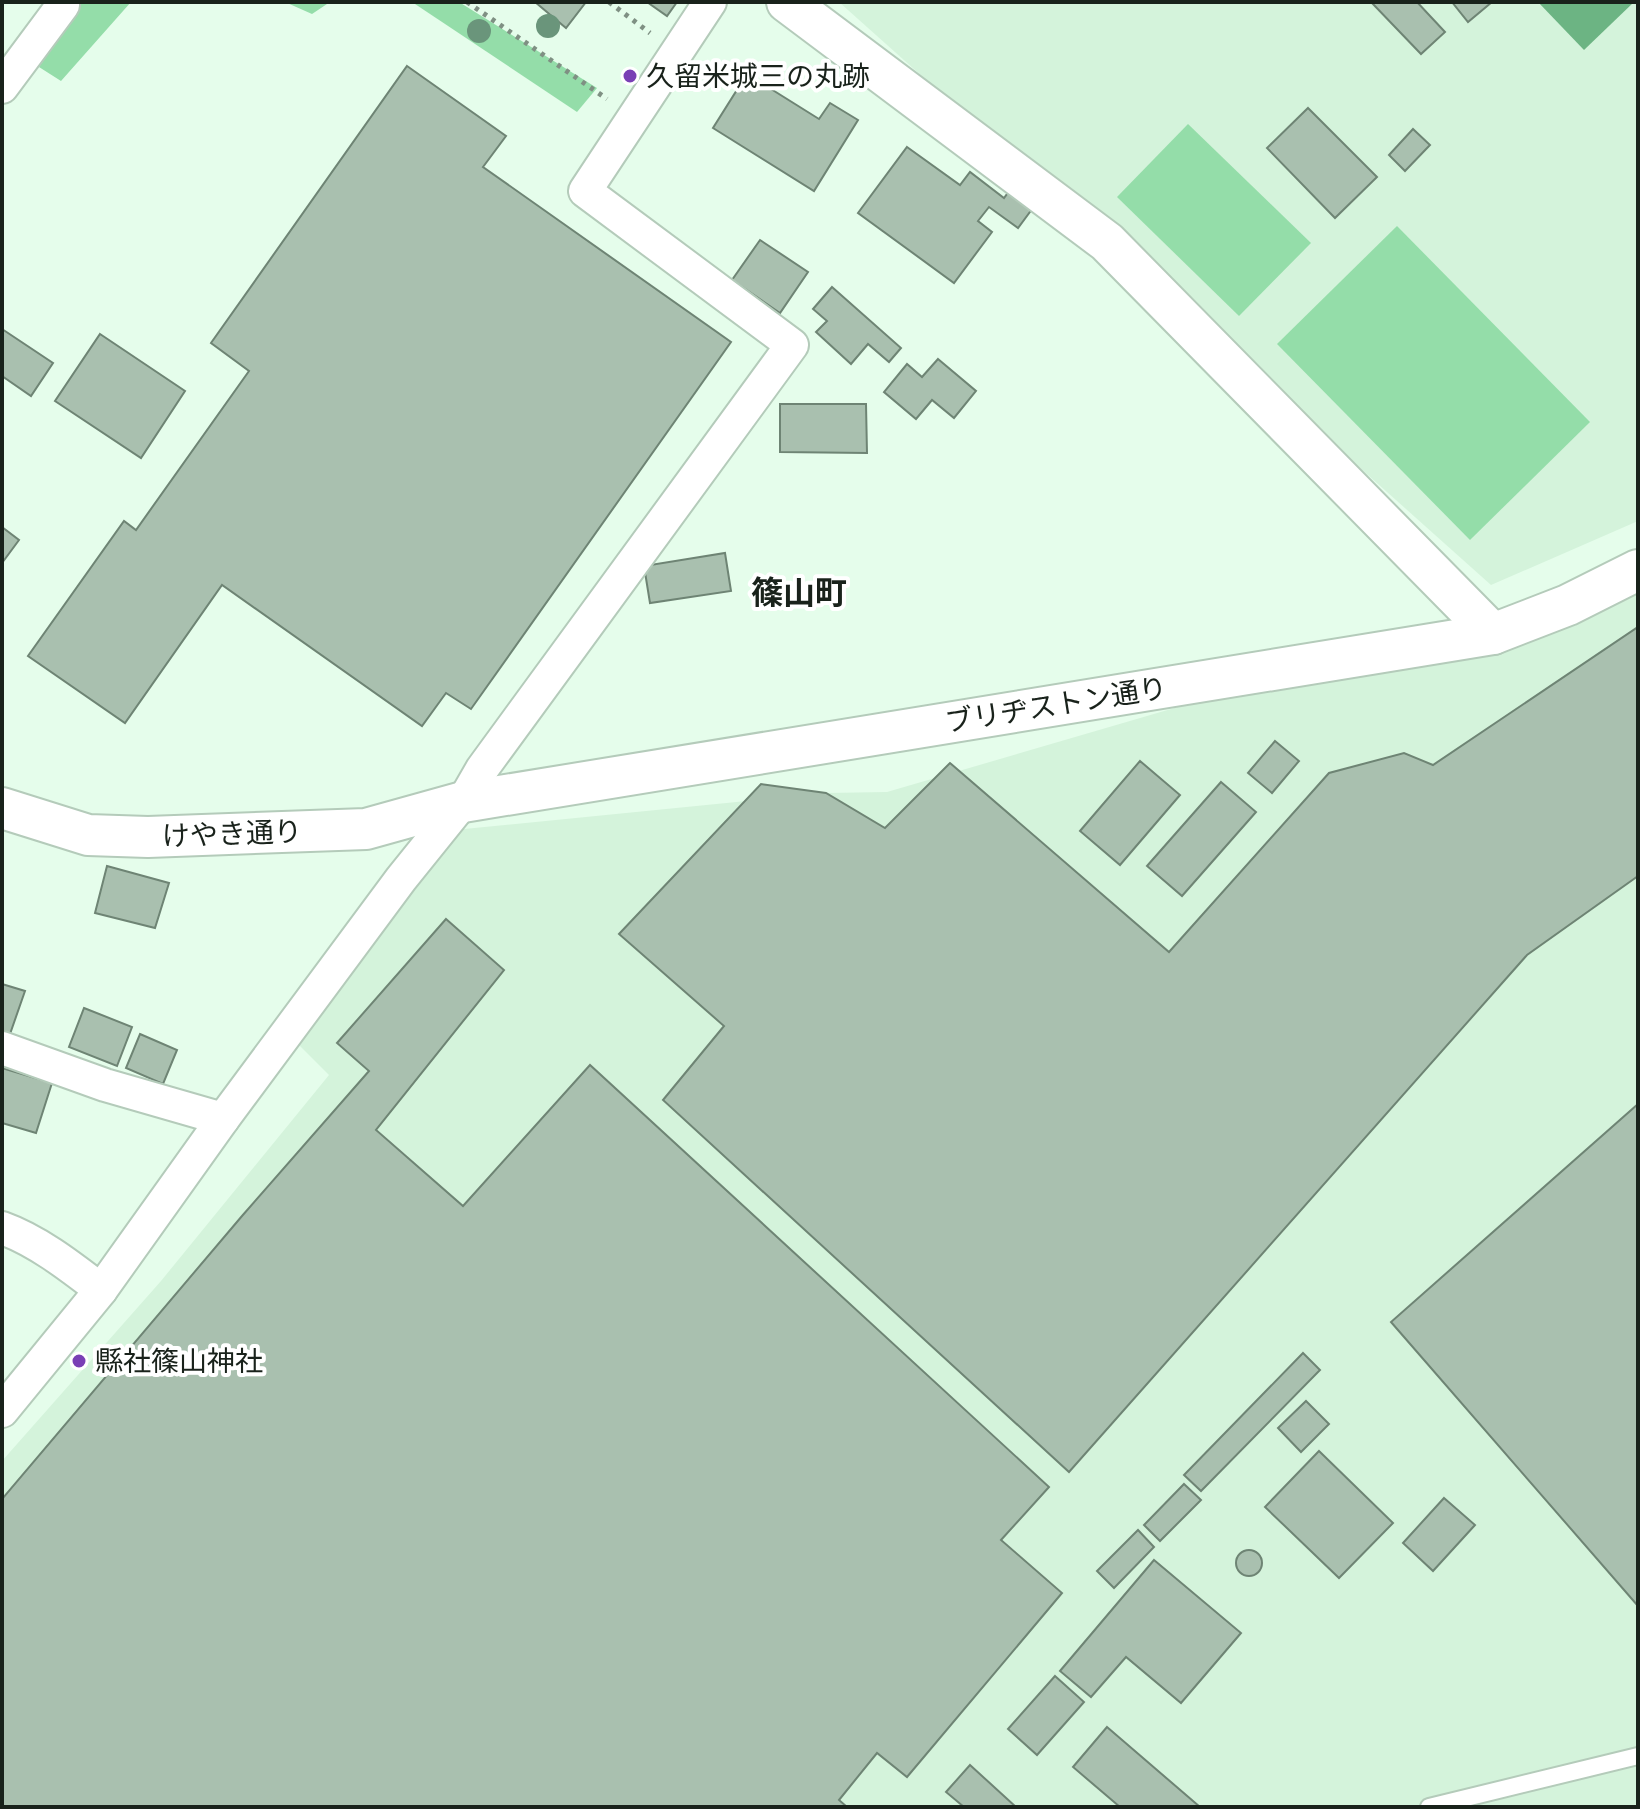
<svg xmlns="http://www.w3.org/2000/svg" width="1640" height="1809" viewBox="0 0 1640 1809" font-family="Arial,'Noto Sans JP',sans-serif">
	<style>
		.built { fill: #d4f3db }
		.green { fill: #94dda9 }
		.water { fill: #6cb483 }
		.building { fill: #a9c0af; stroke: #6e8474; stroke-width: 2 }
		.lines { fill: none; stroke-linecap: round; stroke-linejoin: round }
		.service-casing { stroke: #b4cbba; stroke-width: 20 }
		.minor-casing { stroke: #b4cbba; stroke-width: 36 }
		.tertiary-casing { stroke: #b4cbba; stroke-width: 44 }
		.path { stroke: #7f9083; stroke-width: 5; stroke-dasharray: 4 6; stroke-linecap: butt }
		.service { stroke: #fff; stroke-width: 16 }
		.minor { stroke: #fff; stroke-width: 32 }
		.tertiary { stroke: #fff; stroke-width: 40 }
		.tree { fill: #6a957b }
		.poi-dot { fill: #793fb5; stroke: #fff; stroke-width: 3 }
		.labels { text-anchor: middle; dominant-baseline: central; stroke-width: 8; stroke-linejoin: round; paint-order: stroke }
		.poi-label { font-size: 28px; fill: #19221b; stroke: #fff; text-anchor: start }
		.street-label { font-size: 28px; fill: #19221b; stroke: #fff }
		.quarter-label { font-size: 32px; font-weight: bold; fill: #19221b; stroke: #fff }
	</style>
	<rect width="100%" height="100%" fill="#e5fdeb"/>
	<g class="built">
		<polygon points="839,2 1638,2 1638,521 1491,585"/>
		<polygon points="1638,549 1638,1807 2,1807 2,1461 161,1281 329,1075 299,1045 454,830 826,793 887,792 1531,604"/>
	</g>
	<g class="green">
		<polygon points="75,2 131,2 61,81 39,67 75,13"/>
		<polygon points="285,2 330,2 312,14"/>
		<polygon points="412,2 459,2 597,88 577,112"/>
		<polygon points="1188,124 1311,243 1239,316 1117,197"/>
		<polygon points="1397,226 1590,422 1470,540 1277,344"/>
	</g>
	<polygon class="water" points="1538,2 1634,2 1584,50"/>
	<g class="building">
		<polygon points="535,2 586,2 566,28"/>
		<polygon points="647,2 677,2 667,16"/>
		<polygon points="1371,2 1417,2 1445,32 1421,54"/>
		<polygon points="1452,2 1492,2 1468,22"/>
		<polygon points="407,66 506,136 483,167 731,342 471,709 446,693 422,726 222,585 125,723 28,656 124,521 136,530 249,371 211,343"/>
		<polygon points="747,74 819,119 830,103 858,120 814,191 713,128"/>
		<polygon points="1308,108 1377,177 1335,218 1267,148"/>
		<polygon points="1413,129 1430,145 1405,171 1389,155"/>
		<polygon points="907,147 960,185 970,172 1004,198 1015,183 1038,201 1018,228 989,207 978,221 992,232 954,283 858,213"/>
		<polygon points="760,240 808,272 780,313 732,280"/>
		<polygon points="832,287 901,348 889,362 868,344 851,364 816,332 827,321 813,309"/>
		<polygon points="2,329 53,363 31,396 2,376"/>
		<polygon points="100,334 185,391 141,458 55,401"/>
		<polygon points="938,359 976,391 954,418 932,400 916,419 884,392 907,364 922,377"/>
		<polygon points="780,404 866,404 867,453 780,452"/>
		<polygon points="2,527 19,540 2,563"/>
		<polygon points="725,553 731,591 650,603 644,566"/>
		<polygon points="1638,627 1638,876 1527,955 1069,1472 663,1100 724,1026 619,934 761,784 826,793 885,828 950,763 1169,952 1329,773 1404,753 1433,765"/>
		<polygon points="1275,741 1299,761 1272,793 1248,773"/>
		<polygon points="1140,761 1180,795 1120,865 1080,831"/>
		<polygon points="1221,782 1256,812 1182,896 1147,866"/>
		<polygon points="107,866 169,883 155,928 95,913"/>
		<polygon points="446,919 504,970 376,1130 463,1206 590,1065 1049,1487 1001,1540 1062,1593 907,1777 877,1753 839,1800 847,1807 2,1807 2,1499 242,1216 369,1071 337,1043"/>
		<polygon points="2,984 25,991 10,1034 2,1031"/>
		<polygon points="84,1008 132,1027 117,1066 69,1047"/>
		<polygon points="140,1034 177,1050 163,1084 126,1068"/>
		<polygon points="2,1068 52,1083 36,1133 2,1123"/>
		<polygon points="1638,1104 1638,1606 1391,1322"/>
		<polygon points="1303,1353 1320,1370 1201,1491 1184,1475"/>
		<polygon points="1306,1401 1329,1424 1301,1452 1278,1428"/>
		<polygon points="1319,1451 1393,1523 1339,1578 1265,1507"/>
		<polygon points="1184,1484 1201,1500 1160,1541 1144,1525"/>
		<polygon points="1444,1498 1475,1525 1433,1571 1403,1543"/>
		<polygon points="1138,1530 1154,1547 1114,1588 1097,1571"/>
		<circle cx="1249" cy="1563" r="13"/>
		<polygon points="1154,1560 1241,1633 1181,1703 1126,1657 1091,1697 1060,1671"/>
		<polygon points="1055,1676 1084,1702 1037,1755 1008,1729"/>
		<polygon points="1107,1727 1200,1807 1120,1807 1073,1767"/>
		<polygon points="970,1765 1016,1807 964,1807 946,1792"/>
	</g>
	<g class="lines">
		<g class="service-casing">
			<polyline id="service" points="1429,1807 1638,1756"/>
		</g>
		<g class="minor-casing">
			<g id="minor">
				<polyline points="2,87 63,5 62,2"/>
				<polyline points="2,1048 105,1085 223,1119"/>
				<path d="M2 1228C38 1241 71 1267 101 1290"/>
				<polyline points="2,1411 101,1290 223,1119 401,879 463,802 482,769 792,345 585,191 710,2"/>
			</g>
		</g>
		<g class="tertiary-casing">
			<g id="tertiary">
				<polyline points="787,2 1107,242 1493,634"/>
				<polyline points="2,808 88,835 148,837 366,829 463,802 1493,634 1568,605 1638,570"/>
			</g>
		</g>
		<g class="path">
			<polyline points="467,2 607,99"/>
			<polyline points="609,2 650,33"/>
		</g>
		<use href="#service" class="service"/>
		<use href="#minor" class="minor"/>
		<use href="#tertiary" class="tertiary"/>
	</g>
	<g class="tree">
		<circle cx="548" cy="26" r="12"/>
		<circle cx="479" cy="31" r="12"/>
	</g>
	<g class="poi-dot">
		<circle cx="630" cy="76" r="8"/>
		<circle cx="79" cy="1361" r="8"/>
	</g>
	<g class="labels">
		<g class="poi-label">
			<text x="646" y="76">久留米城三の丸跡</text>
			<text x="95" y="1361">縣社篠山神社</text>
		</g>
		<g class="street-label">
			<text transform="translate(1056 705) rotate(-9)">ブリヂストン通り</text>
			<text transform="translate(232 834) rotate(-2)">けやき通り</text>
		</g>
		<g class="quarter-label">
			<text x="799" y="593">篠山町</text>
		</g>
	</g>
	<rect width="1640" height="1809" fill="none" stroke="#19221b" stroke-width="8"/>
</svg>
